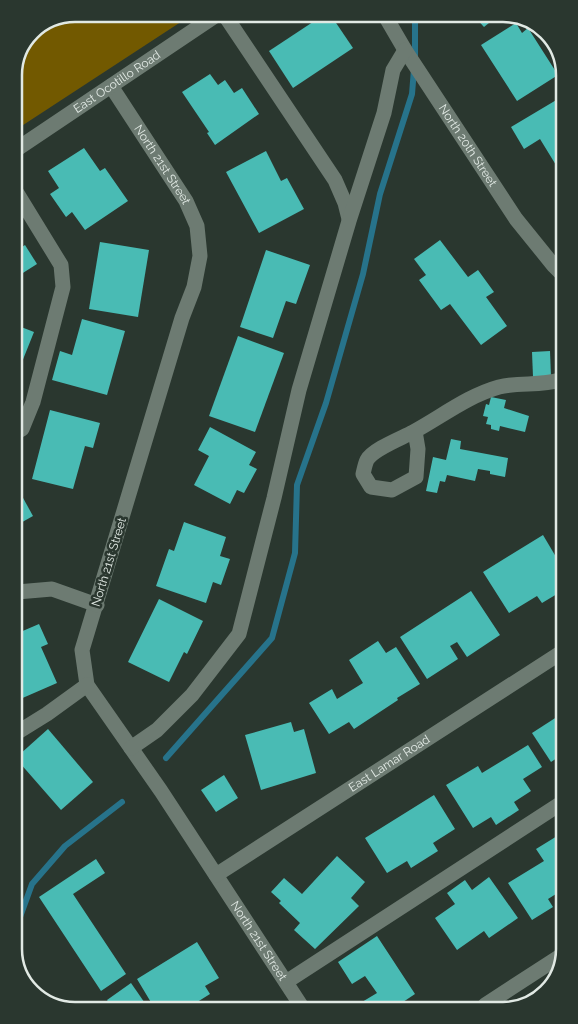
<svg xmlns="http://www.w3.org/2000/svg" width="578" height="1024" viewBox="0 0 578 1024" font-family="Raleway,sans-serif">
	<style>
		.green { fill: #725900 }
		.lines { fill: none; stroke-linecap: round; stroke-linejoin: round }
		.stream { stroke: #27738b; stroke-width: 6 }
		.building { fill: #49bbb4 }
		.minor { stroke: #6d7b72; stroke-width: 15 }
		.labels { text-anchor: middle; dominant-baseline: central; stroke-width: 5; stroke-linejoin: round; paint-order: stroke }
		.street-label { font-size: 12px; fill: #e1e9e4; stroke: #2a372f }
		.rim { fill: none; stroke: #e1e9e4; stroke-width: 2.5 }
	</style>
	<rect width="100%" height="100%" fill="#2a372f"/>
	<polygon class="green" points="76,14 193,14 14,131 14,72 32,32"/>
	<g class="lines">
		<g class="stream">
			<polyline points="415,59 415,14"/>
			<polyline points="166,758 272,638 295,553 297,485 326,403 363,274 380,194 412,94 414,69"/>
			<polyline points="20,917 32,884 65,846 122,802"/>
		</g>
	</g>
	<g class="building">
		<polygon points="325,14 330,14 353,48 293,88 269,51"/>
		<polygon points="472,14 500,14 484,27"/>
		<polygon points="516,23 522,33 528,28 558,75 517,101 481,45"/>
		<polygon points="210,74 218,85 225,80 234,93 242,88 259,114 215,145 207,133 209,132 182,92"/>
		<polygon points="558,99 559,140 559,170 540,139 524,149 511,127"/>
		<polygon points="84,148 100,171 105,168 128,201 85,230 72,212 66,217 50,194 59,188 48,171"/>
		<polygon points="266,151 281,181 287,178 304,209 259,233 226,172"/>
		<polygon points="440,240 468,277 478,270 494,292 486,297 507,326 481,345 450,304 441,310 419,280 426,275 414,259"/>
		<polygon points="100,242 149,250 138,317 89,309"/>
		<polygon points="25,245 37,264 15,278 15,252"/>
		<polygon points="266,250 310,265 296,304 286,301 273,338 240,327"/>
		<polygon points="82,319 125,331 107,395 52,380 60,351 72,355"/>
		<polygon points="16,325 34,332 16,377"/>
		<polygon points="238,336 284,353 255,432 209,416"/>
		<polygon points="550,351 551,377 533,377 532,352"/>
		<polygon points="491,397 506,400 504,408 529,416 525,432 500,426 499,431 491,429 491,425 486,424 488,417 483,416 486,404 489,405"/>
		<polygon points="50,410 100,423 93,448 85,446 73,489 32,479"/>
		<polygon points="210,427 256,452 249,465 257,469 244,493 237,490 230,504 194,485 209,456 198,450"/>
		<polygon points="451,439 461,441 460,449 508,458 505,477 490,474 490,471 478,469 475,481 447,475 445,482 440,481 437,493 426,491 433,457 446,460"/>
		<polygon points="17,487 33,516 17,525"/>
		<polygon points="184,522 226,537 220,556 230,559 221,585 213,582 206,603 156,586 169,549 174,551"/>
		<polygon points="543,535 562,567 562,591 542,603 537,596 509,613 483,572"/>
		<polygon points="471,591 500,635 467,657 457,642 450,646 458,659 427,679 400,637"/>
		<polygon points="159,599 203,621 187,654 184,652 169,682 128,662"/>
		<polygon points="39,624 48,644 41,647 57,683 18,700 18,633"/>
		<polygon points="378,641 386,653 396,647 420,684 397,698 398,700 354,729 349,722 329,734 309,703 332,689 337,699 363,683 349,660"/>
		<polygon points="563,713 563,754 551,762 532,733"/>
		<polygon points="291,722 294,732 304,729 316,773 261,790 245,735"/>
		<polygon points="48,729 93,782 61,810 19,762 19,755"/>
		<polygon points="528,745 542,767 523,779 531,791 514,802 519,810 496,825 491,817 473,828 446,785 478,766 482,773"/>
		<polygon points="224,775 238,798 216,812 201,790"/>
		<polygon points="434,795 455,829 433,843 438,851 411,868 407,861 387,873 365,838"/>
		<polygon points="562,833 563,836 564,889 548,899 553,907 532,920 508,883 544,861 536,849"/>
		<polygon points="337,856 365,882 351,898 359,906 315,949 294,930 300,923 279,903 281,901 271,892 284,878 302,894"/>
		<polygon points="96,859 105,873 73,894 126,974 101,991 39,897"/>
		<polygon points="489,877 518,918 489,938 484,931 457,950 435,918 455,904 447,893 465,880 472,890"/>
		<polygon points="377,936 415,994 397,1006 365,1006 362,1002 377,993 365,976 352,984 338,962"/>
		<polygon points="197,942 219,978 205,986 210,994 186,1009 155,1009 137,979"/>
		<polygon points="131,983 149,1009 114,1010 107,1000"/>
	</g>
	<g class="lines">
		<g class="minor">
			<polyline points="224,14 335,180 345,203 349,219"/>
			<path id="s1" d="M384 14 405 50 516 219 554 266 560 272"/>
			<path id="s2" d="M111 86 186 201 197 226 200 256 194 287 182 318 82 650 87 685 161 791 302 1007"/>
			<path id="s3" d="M14 151 218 14"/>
			<polyline points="15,190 61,265 63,287 33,402 22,429 16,432"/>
			<path d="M415 431 418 449 416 477 392 490 371 487 363 474C364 470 365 464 367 460 373 449 402 438 413 432 441 417 467 396 499 387 519 382 541 386 560 380"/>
			<polyline points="17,592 52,589 97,605"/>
			<polyline points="18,732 47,714 87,685"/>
			<polyline points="131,748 157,730 192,695 239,634 274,498 299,390 349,221 384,113 393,70 405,50"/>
			<path id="s4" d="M216 875 562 652"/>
			<polyline points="286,982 563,802"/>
			<polyline points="485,1005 562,955"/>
		</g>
	</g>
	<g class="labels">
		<g class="street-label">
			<text stroke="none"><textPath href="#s3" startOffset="124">East Ocotillo Road</textPath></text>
			<text stroke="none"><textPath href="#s1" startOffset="156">North 20th Street</textPath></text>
			<text stroke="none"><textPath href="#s2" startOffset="94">North 21st Street</textPath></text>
			<text transform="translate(109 562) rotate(-73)">North 21st Street</text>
			<text stroke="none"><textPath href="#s4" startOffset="206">East Lamar Road</textPath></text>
			<text stroke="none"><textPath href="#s2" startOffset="950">North 21st Street</textPath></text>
		</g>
	</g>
	<path d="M0 0H578V1024H0ZM75 22H503A53 53 0 0 1 556 75V949A53 53 0 0 1 503 1002H75A53 53 0 0 1 22 949V75A53 53 0 0 1 75 22Z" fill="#2a372f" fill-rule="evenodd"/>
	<path class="rim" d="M75 22H503A53 53 0 0 1 556 75V949A53 53 0 0 1 503 1002H75A53 53 0 0 1 22 949V75A53 53 0 0 1 75 22Z"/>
</svg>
